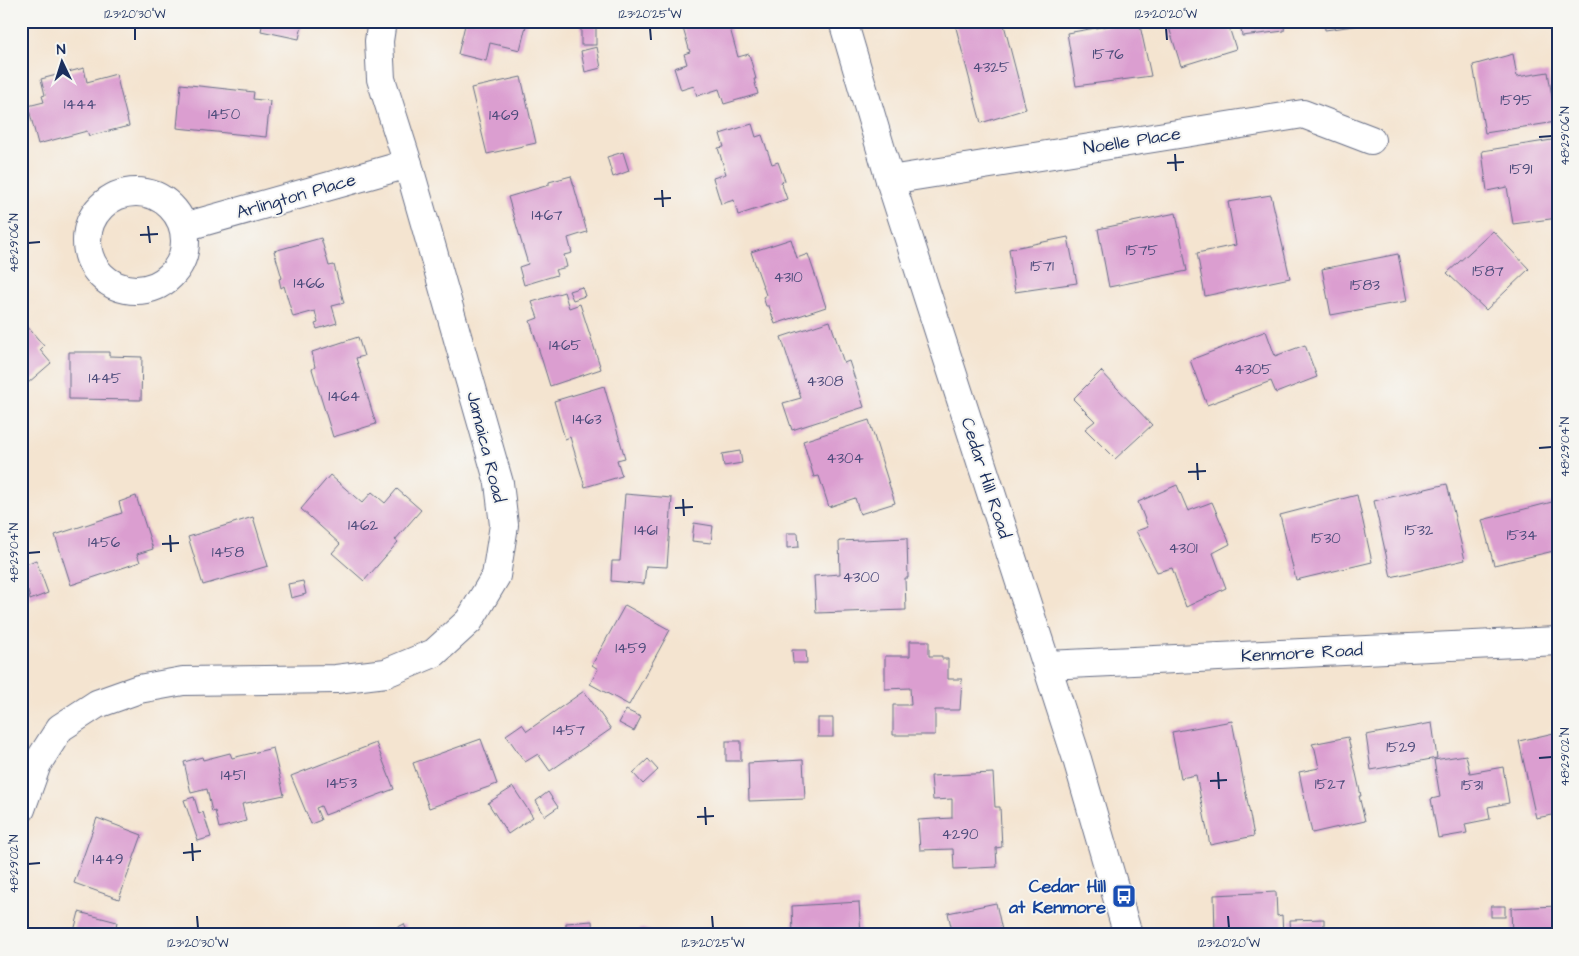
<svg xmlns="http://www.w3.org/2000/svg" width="1579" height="956" viewBox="0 0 1579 956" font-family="'Architects Daughter',sans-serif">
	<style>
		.building { fill: #db9ed0 }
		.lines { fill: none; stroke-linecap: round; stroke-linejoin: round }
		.minor-casing { stroke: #676e86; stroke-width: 30 }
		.minor { stroke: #fff; stroke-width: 28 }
		.ticks { fill: none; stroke: #1b2f5e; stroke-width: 2 }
		.labels { text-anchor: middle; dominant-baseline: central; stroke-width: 4; stroke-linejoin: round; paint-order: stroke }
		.number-label { font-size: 15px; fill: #4b4b7a }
		.street-label { font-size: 18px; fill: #1b2f5e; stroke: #f6f6f2 }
		.transit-label { font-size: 18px; font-weight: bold; fill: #164399; stroke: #f6f6f2; text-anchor: end }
		.neatline { fill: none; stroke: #1b2f5e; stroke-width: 2 }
		.ticks-label { font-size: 12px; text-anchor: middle; fill: #1b2f5e }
	</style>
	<rect width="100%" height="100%" fill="#f6f6f2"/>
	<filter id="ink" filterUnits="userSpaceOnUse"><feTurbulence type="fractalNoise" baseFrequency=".02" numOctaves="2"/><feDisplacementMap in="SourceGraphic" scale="10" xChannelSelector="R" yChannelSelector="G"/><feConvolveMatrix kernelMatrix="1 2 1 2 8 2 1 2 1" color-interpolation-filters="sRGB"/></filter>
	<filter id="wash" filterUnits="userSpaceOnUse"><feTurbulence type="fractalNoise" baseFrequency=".0096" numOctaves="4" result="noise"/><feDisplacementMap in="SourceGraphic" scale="20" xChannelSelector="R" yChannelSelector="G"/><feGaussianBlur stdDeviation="1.12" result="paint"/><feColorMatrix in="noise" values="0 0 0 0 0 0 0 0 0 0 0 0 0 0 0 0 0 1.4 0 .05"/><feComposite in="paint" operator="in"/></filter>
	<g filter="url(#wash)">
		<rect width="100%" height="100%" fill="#f4e4d0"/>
		<g id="blocks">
			<g class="building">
				<polygon points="263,21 303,21 299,39 261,31"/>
				<polygon points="466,21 532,21 532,23 527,22 520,50 490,43 486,61 458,54"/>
				<polygon points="694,21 728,21 738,57 749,54 756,79 754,79 758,94 724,104 719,89 697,96 694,86 681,90 674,68 687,64 684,54 690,52 682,25"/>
				<polygon points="963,21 1003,21 1026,109 981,123 955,24"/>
				<polygon points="1135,21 1139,21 1151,76 1076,86 1067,33"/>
				<polygon points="1167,21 1227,21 1236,49 1181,66"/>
				<polygon points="1240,21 1285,21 1284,31 1242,36"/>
				<polygon points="1324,21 1382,21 1382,22 1325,30"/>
				<rect x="581" y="22" width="15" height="23"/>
				<polygon points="597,47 601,68 585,72 581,51"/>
				<polygon points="1513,54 1517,77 1548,72 1556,122 1485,133 1473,65"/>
				<polygon points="84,68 87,82 116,74 129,126 89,136 87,131 38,144 28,106 44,102 42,96 45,95 41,79"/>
				<polygon points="521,77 536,143 487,154 471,88"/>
				<polygon points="181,84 254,92 253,99 270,101 266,137 177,128"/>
				<polygon points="752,124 756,137 762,135 772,164 778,162 785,181 781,182 787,199 738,215 734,200 721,204 713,178 726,174 718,148 724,147 720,134"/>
				<polygon points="1558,139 1558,218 1513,224 1507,187 1487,191 1482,151"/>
				<polygon points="623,152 629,171 613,177 607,157"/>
				<polygon points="571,176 587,232 568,238 572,253 564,255 567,267 555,270 557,275 524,285 519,267 528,264 508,197 549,185 549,182"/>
				<polygon points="1271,195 1290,278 1205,296 1197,253 1236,245 1228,202"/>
				<polygon points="1176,213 1187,271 1109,287 1098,229"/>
				<polygon points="1493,231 1529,269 1486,310 1447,273"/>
				<polygon points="1068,237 1077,283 1015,292 1009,249"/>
				<polygon points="321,238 329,266 334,265 344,303 332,306 337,323 317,329 315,324 318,323 315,311 293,317 284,286 281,288 279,279 282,278 274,251"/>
				<polygon points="791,239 797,258 808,254 826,307 775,324 769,306 766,306 763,297 766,295 751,252"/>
				<polygon points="1398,254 1407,301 1331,315 1322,269"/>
				<polygon points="582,287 585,296 573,300 569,291"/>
				<polygon points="564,292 569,308 580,304 601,369 550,386 530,321 538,318 532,302"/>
				<polygon points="21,319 44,346 40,350 51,363 21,389"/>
				<polygon points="830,321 844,363 849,361 864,407 792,430 783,403 801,398 781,337"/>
				<polygon points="1266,331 1275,356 1305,345 1317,377 1276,393 1271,381 1207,405 1190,360"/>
				<polygon points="358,337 364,356 356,358 376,424 333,437 312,369 315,367 312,352"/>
				<polygon points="69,352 109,352 109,356 142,357 141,400 69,399"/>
				<polygon points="1101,371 1152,425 1115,459 1085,429 1095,421 1073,399"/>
				<polygon points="604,386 625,458 617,460 622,476 585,487 570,437 565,439 554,401"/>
				<polygon points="869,420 895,503 860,514 855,498 829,507 819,476 814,477 803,441"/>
				<polygon points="740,451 742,463 724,466 722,454"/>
				<polygon points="330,475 362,503 372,492 385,503 397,489 421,510 395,540 398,542 364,581 332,553 340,544 301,509"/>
				<polygon points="1447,484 1465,560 1391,577 1374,501"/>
				<polygon points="1177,485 1188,511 1212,502 1230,544 1213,553 1226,588 1186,607 1172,568 1157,572 1136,531 1148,527 1138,502"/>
				<polygon points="21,490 30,514 21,517"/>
				<polygon points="625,494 672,498 667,567 646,566 644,584 611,581 612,561 620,561"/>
				<polygon points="1357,495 1372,562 1296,580 1280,515"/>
				<polygon points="136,496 153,549 137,554 140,562 71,585 55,535 122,513 119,502"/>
				<polygon points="1552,502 1558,521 1558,550 1494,565 1482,520"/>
				<polygon points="253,517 268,566 203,585 188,537"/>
				<polygon points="694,523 713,526 711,543 692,541"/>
				<polygon points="787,533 798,533 799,547 787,548"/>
				<polygon points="907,538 908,578 905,578 906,610 816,613 814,576 840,574 839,541"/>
				<polygon points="36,560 48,593 30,600 28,591 21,594 21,566"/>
				<polygon points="303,581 306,594 291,598 288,584"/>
				<polygon points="625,605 670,630 629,705 590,684 598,669 592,665"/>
				<polygon points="910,641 929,641 929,656 942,656 942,659 948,659 948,679 962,679 960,710 935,710 935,735 893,735 893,705 911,705 910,688 885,689 885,656 910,656"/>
				<polygon points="792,650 806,650 807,663 793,663"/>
				<polygon points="584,691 611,729 550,771 538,754 525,762 506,735 522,724 527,731"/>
				<polygon points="626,710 641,717 634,731 619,723"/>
				<rect x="818" y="718" width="15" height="19"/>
				<polygon points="1232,721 1254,836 1210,845 1196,775 1181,778 1172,732"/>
				<polygon points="1432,723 1437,758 1371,770 1366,735"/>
				<polygon points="1558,732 1558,814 1536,818 1519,741"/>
				<polygon points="1348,737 1361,796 1359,796 1365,821 1312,833 1299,772 1319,768 1315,749 1312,744"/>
				<polygon points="481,739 497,784 429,808 413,763"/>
				<rect x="726" y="741" width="15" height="20"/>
				<polygon points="376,743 394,789 325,815 321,806 316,808 321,820 311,824 291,776"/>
				<polygon points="273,748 284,795 242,804 246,821 219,828 215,811 212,812 207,789 191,793 184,762 202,757 203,760 230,753 232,758"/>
				<polygon points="1466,755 1470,773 1503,767 1509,803 1488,807 1490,819 1465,824 1467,833 1438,838 1431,799 1440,797 1434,760"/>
				<polygon points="648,759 658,770 643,784 633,773"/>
				<polygon points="803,760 805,799 749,801 748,763"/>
				<polygon points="993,773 995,807 1000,807 1002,847 996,848 997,867 954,869 953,849 920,850 918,820 952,818 952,799 933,800 931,776"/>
				<polygon points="513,787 533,817 508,834 488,803"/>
				<polygon points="548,792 558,807 545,816 536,801"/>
				<polygon points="194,797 199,814 203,812 211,837 198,841 184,800"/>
				<polygon points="97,818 142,835 119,899 74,883"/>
				<polygon points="1276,892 1277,916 1282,915 1283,935 1215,935 1214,895"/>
				<polygon points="859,902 861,935 793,935 792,906"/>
				<polygon points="996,903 1003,935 953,935 948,913"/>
				<rect x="1491" y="906" width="14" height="11"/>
				<polygon points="1558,906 1558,935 1512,935 1511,908"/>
				<polygon points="79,912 117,922 114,935 73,935"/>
				<polygon points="1324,919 1324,935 1291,935 1290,920"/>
				<polygon points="592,921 593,935 533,935 533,933 566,931 566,923"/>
				<polygon points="404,924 409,935 383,935"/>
				<polygon points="640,928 660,934 660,935 638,935"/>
				<polygon points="521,930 521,935 453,935 453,932"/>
			</g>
		</g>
	</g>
	<g filter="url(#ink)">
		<use href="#blocks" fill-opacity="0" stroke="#676e86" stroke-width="1"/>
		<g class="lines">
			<g class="minor-casing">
				<g id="minor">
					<polyline points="843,21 890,180 1077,759 1128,935"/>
					<polyline points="890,180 1303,114 1371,140"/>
					<circle cx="136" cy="241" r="49"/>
					<polyline points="184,227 408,164"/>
					<polyline points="1047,665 1558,641"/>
					<polyline points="21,809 37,764 60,728 97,704 139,689 183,681 336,679 386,673 434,653 469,621 496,576 504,525 499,483 408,164 381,79 379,41 382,21"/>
				</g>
			</g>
			<use href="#minor" class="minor"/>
		</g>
	</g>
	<path class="ticks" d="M135 28V40M650 28 651 40M1166 28 1167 40M1539 137 1552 136M1175 154 1176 171M1167 163 1184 162M662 190 663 207M654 199 671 198M148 226 150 243M140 235 158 234M28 243 40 242M1539 448 1552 447M1197 463 1198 480M1188 472 1206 471M683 499 684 516M675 508 693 507M170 535 171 552M162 544 179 543M28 553 40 552M1539 758 1552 757M1218 772 1219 789M1210 781 1227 780M705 807 706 825M697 817 714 816M192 843 193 861M183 853 201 851M28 864 40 863M197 916 198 928M712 916 713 928M1228 916 1229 928"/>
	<defs>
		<g id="bus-square" transform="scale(1.25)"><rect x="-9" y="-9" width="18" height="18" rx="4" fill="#1a4fb4" stroke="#f6f6f2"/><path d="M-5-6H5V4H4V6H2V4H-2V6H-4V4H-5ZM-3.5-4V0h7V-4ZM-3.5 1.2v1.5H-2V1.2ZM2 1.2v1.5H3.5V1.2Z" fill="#fff"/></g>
	</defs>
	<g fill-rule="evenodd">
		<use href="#bus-square" x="1124" y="896"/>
	</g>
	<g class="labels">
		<g class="number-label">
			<text x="1108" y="54">1576</text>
			<text x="991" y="67">4325</text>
			<text x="1516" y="100">1595</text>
			<text x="80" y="104">1444</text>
			<text x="224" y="114">1450</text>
			<text x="504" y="115">1469</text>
			<text x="1521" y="169">1591</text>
			<text x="547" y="215">1467</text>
			<text x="1142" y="250">1575</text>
			<text x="1042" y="266">1571</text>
			<text x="1488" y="271">1587</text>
			<text x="788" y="277">4310</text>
			<text x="309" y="283">1466</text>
			<text x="1365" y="285">1583</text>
			<text x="565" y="345">1465</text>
			<text x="1253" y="369">4305</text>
			<text x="105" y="378">1445</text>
			<text x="825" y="381">4308</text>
			<text x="344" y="396">1464</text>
			<text x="587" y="419">1463</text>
			<text x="845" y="458">4304</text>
			<text x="363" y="525">1462</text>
			<text x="646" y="530">1461</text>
			<text x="1419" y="530">1532</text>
			<text x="1522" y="535">1534</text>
			<text x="1326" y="538">1530</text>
			<text x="104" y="542">1456</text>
			<text x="1183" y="548">4301</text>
			<text x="228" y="552">1458</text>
			<text x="861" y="577">4300</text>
			<text x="631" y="648">1459</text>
			<text x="569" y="730">1457</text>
			<text x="1401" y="747">1529</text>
			<text x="233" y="775">1451</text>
			<text x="342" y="783">1453</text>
			<text x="1330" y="784">1527</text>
			<text x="1472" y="785">1531</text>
			<text x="960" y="834">4290</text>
			<text x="108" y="859">1449</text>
		</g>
		<g class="street-label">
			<text transform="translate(1132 141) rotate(-9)">Noelle Place</text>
			<text transform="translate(296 196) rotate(-16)">Arlington Place</text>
			<text transform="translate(486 447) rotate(76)">Jamaica Road</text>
			<text transform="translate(986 478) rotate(72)">Cedar Hill Road</text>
			<text transform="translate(1302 653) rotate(-3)">Kenmore Road</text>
		</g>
		<g class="transit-label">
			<text x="1106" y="886">Cedar Hill<tspan x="1106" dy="21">at Kenmore</tspan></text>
		</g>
	</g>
	<rect width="1579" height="956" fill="none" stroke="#f6f6f2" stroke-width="55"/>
	<g transform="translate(62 62) rotate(356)" stroke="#f6f6f2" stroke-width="4" paint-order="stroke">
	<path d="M0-4L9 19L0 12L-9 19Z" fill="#1b2f5e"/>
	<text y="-8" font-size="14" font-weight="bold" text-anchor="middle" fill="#1b2f5e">N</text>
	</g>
	<rect x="28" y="28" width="1524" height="900" class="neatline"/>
	<g class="ticks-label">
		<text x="135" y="18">123°20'30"W</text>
		<text x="650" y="18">123°20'25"W</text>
		<text x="1166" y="18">123°20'20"W</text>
		<text transform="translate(1565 136) rotate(-90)" y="4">48°29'06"N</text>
		<text transform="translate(14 243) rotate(-90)" y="4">48°29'06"N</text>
		<text transform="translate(1565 447) rotate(-90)" y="4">48°29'04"N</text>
		<text transform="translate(14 553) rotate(-90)" y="4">48°29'04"N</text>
		<text transform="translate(1565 757) rotate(-90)" y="4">48°29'02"N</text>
		<text transform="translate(14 864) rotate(-90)" y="4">48°29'02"N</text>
		<text x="198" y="947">123°20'30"W</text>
		<text x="713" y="947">123°20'25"W</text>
		<text x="1229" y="947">123°20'20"W</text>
	</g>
</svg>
